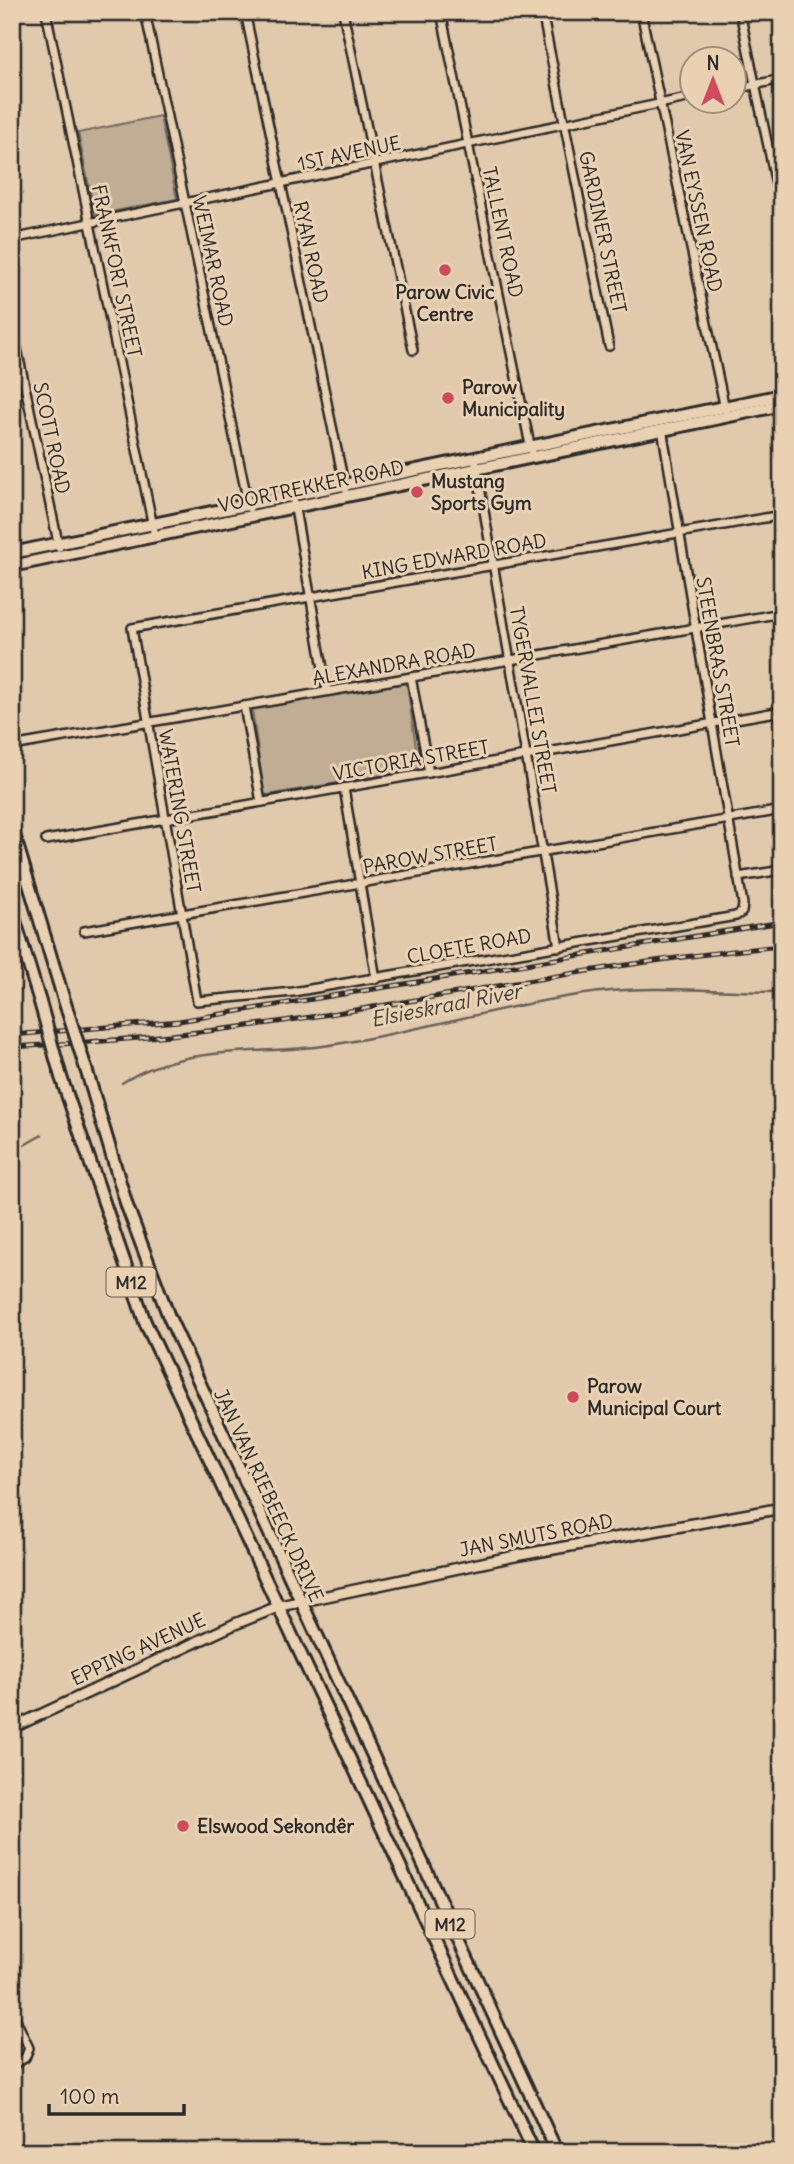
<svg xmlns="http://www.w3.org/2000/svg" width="794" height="2164" viewBox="0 0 794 2164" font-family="Delius,sans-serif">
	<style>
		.green { fill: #c0ad94; stroke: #766c60; stroke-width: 2 }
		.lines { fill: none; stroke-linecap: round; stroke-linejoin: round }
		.stream { stroke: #6a6258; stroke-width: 2.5 }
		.minor-casing { stroke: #2b2b2b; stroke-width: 12 }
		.tertiary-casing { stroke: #2b2b2b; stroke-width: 14 }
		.primary-casing { stroke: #2b2b2b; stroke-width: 16 }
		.minor { stroke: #e9d1b1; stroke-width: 7 }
		.tertiary { stroke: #e9d1b1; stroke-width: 9 }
		.primary { stroke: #e9d1b1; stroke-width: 10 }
		.rail-casing { stroke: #2b2b2b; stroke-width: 5 }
		.rail { stroke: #e9d1b1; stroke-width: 2.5; stroke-dasharray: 8; stroke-linecap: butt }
		.primary-bridge-casing { stroke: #2b2b2b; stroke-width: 16; stroke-linecap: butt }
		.primary-bridge { stroke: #e9d1b1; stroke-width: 10 }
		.poi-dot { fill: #d1495b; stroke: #e9d1b1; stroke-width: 2.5 }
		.labels { text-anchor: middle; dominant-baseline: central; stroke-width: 6; stroke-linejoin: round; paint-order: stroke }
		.shield { fill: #e9d1b1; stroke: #645d53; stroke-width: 2 }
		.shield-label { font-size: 18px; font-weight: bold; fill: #2b2b2b }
		.street-label { font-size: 19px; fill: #2b2b2b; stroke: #e9d1b1 }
		.poi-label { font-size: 19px; font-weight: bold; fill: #2b2b2b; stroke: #e9d1b1; text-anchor: start }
		.water-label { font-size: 21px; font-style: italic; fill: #45423e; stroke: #e9d1b1 }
	</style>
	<rect width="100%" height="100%" fill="#e1caac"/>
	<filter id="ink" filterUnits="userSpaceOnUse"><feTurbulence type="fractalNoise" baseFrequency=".0143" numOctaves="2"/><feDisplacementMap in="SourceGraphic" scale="14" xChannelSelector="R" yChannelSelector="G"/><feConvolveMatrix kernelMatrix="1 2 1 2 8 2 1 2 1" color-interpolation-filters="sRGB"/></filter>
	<g filter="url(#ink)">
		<g class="green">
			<polygon points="160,116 177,199 95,215 78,133"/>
			<polygon points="404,683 407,684 419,769 267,795 264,793 252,709"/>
		</g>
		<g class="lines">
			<g class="stream">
				<path d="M122 1083C181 1044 256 1055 323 1046 411 1034 497 1006 585 994 649 984 717 992 782 992"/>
				<polyline points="12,1152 42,1135"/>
			</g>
			<g class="minor-casing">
				<g id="minor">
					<polyline points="46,12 155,536"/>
					<polyline points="145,12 249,508"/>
					<polyline points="245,12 345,488"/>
					<polyline points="343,12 413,350"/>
					<polyline points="441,12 531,450"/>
					<polyline points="542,12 609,346"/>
					<polyline points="641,12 725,409"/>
					<polyline points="740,12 782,213"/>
					<polyline points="734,89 782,79"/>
					<polyline points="12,239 692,97"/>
					<polyline points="12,325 59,547"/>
					<polyline points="662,429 664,440 688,583 743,904 742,912 736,916 293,992 197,1001 132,628 782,515"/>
					<polyline points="476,464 559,947"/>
					<polyline points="294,503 327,691"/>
					<polyline points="411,677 429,773"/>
					<polyline points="244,706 261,802"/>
					<polyline points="12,746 782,613"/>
					<polyline points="344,788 376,979"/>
					<polyline points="46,840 782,711"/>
					<polyline points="738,877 782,870"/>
					<polyline points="84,931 782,810"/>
					<polyline points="12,2011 29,2048 25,2058 12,2065"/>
				</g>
			</g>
			<g class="tertiary-casing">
				<polyline id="tertiary" points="12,1728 235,1624 280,1606 520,1555 782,1508"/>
			</g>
			<g class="primary-casing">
				<g id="primary">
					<polyline points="12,553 782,395"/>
					<polyline points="12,566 782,405"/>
					<polyline points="12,828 64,1000"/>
					<polyline points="12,911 40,1002"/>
					<polyline points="87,1072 127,1206 169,1317 557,2152"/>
					<polyline points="61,1077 145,1322 534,2152"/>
				</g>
			</g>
			<use href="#minor" class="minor"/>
			<use href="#tertiary" class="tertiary"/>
			<use href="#primary" class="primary"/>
			<g class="rail-casing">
				<g id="rail">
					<polyline points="12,1035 179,1021 782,922"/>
					<path d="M12 1047C101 1042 189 1035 277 1022 446 998 612 961 782 946"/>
				</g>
			</g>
			<use href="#rail" class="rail"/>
			<g class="primary-bridge-casing">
				<g id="primary-bridge">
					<polyline points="64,1000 87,1072"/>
					<polyline points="40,1002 61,1077"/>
				</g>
			</g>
			<use href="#primary-bridge" class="primary-bridge"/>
		</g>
	</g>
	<g class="poi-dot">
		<circle cx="445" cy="270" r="7"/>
		<circle cx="448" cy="398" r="7"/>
		<circle cx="417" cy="492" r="7"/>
		<circle cx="573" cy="1397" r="7"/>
		<circle cx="183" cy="1826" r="7"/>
	</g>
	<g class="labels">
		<g class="shield">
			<rect x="106.5" y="1267.5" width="49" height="29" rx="5"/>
			<rect x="425.5" y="1909.5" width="49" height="29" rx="5"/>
		</g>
		<g class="shield-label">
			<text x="131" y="1282">M12</text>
			<text x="450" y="1924">M12</text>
		</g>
		<g class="street-label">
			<text transform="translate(349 153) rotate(-12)">1ST AVENUE</text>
			<text transform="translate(699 211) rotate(78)">VAN EYSSEN ROAD</text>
			<text transform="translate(503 232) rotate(78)">TALLENT ROAD</text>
			<text transform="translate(603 232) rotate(78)">GARDINER STREET</text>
			<text transform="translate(311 252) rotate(78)">RYAN ROAD</text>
			<text transform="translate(213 261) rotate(78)">WEIMAR ROAD</text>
			<text transform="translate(117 271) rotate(78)">FRANKFORT STREET</text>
			<text transform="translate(52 438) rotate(78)">SCOTT ROAD</text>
			<text transform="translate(311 486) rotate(-12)">VOORTREKKER ROAD</text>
			<text transform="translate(454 556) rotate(-10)">KING EDWARD ROAD</text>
			<text transform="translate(718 662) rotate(80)">STEENBRAS STREET</text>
			<text transform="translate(394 664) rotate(-10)">ALEXANDRA ROAD</text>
			<text transform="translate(533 700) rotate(80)">TYGERVALLEI STREET</text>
			<text transform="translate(411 760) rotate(-10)">VICTORIA STREET</text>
			<text transform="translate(180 811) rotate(80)">WATERING STREET</text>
			<text transform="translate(430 855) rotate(-10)">PAROW STREET</text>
			<text transform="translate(469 946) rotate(-10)">CLOETE ROAD</text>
			<text transform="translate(269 1495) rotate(65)">JAN VAN RIEBEECK DRIVE</text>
			<text transform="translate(536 1535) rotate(-11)">JAN SMUTS ROAD</text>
			<text transform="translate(138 1649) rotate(-25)">EPPING AVENUE</text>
		</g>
		<g class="poi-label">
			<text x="445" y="292" text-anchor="middle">Parow Civic<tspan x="445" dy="22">Centre</tspan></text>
			<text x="462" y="387">Parow<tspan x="462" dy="22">Municipality</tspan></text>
			<text x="431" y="481">Mustang<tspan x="431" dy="22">Sports Gym</tspan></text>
			<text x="587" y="1386">Parow<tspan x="587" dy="22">Municipal Court</tspan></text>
			<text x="197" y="1826">Elswood Sekondêr</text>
		</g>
		<g class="water-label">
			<text transform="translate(446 1005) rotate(-11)">Elsieskraal River</text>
		</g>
	</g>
	<rect width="794" height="2164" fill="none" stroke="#e9d1b1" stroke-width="42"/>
	<rect x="21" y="21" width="752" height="2122" fill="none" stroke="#2b2b2b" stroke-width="2.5" filter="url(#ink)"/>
	<g transform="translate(713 80)"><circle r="33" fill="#e9d1b1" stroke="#9d8f7b" stroke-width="2"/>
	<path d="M0-5L12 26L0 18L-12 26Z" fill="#d1495b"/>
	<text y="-10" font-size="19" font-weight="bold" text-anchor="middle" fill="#2b2b2b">N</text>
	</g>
	<path d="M49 2104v10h135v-10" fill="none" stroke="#2b2b2b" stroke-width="3.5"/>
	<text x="60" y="2104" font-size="21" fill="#2b2b2b" stroke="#e9d1b1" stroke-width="5" paint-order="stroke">100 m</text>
</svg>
